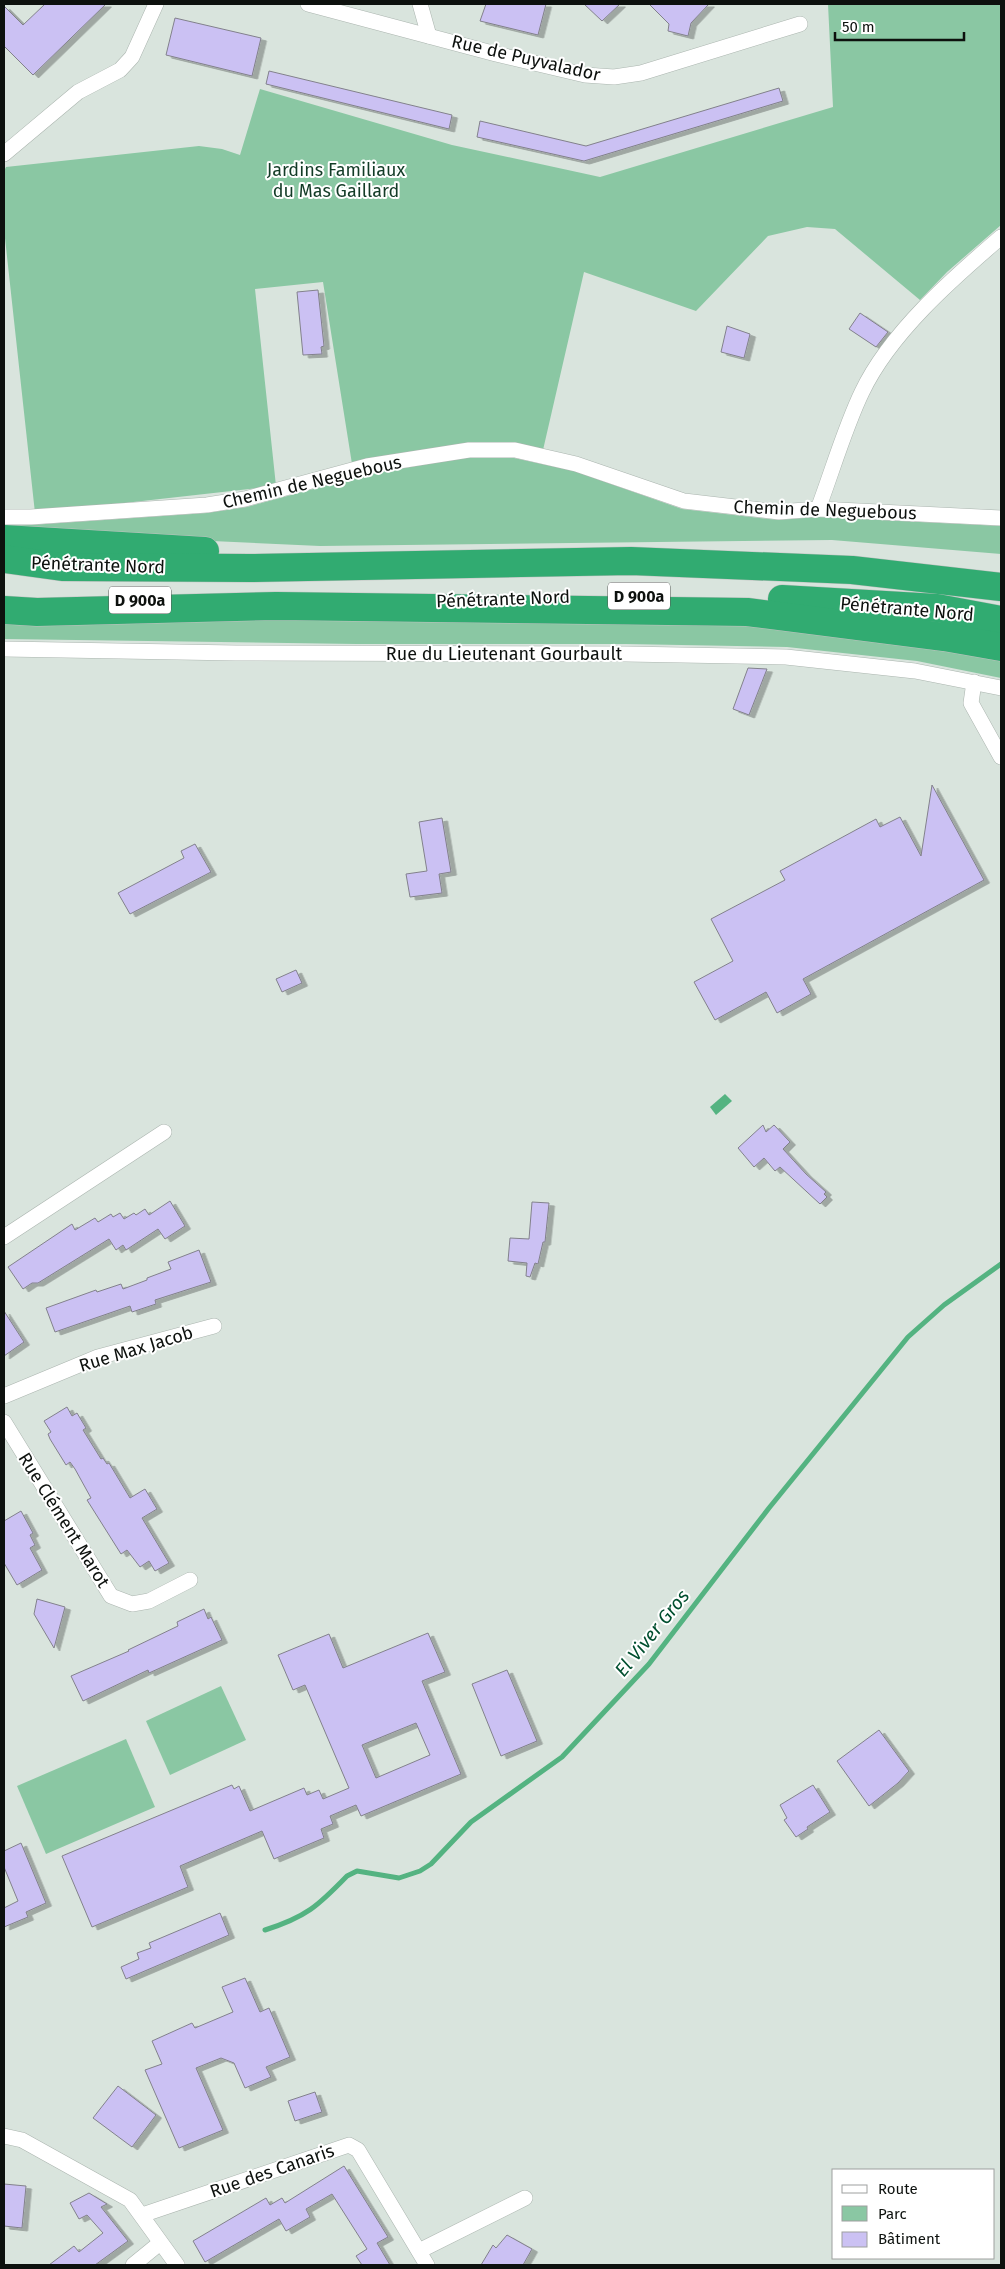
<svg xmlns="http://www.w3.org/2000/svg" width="1005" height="2269" viewBox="0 0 1005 2269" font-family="'Fira Sans',sans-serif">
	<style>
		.green { fill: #8ac7a3 }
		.water { fill: #54b381 }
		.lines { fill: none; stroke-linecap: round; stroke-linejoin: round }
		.stream { stroke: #54b381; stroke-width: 5 }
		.building { fill: #cbc1f3; stroke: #82818b; fill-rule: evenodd; filter: url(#shadow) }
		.street-casing { stroke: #abb5af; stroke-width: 16 }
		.highway-casing { stroke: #c0c1c0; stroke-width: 29 }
		.street { stroke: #fff; stroke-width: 15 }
		.highway { stroke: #31ab71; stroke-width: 28 }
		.labels { text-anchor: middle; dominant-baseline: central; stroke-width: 4; stroke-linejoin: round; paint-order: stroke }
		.shield { fill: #fff; stroke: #565856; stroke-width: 1 }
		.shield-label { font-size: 16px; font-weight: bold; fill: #0d110e }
		.street-label { font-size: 18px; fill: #0d110e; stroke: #fff }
		.park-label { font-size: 18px; fill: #123b26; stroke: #fff }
		.water-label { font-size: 19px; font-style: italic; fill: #004f2f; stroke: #fff }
	</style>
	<defs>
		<filter id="shadow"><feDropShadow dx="5.5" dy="3" stdDeviation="0" flood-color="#0004"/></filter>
	</defs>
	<rect width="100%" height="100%" fill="#d9e4dd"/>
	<g class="green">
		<polygon points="828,4 1001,4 1001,225 947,272 920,300 835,229 807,227 768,236 696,311 584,272 543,450 352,464 323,282 255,289 276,486 35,513 4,229 4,171 6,167 199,146 222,149 240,155 260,89 452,145 600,177 833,107"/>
		<polygon points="469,457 514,458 574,471 682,509 778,520 818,517 1001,526 1001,554 832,540 320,546 36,533 4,529 4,523 31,525 207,513 247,507 369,474"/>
		<polygon points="276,619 746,625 942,650 1001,660 1001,678 917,661 787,647 626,644 356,644 4,639 4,622"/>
		<polygon points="221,1686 246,1740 170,1775 146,1721"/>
		<polygon points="126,1739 155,1807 46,1854 17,1786"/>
	</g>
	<polygon class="water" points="725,1094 732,1101 716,1115 710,1107"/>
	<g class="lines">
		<path class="stream" d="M265 1930C306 1917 318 1906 347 1876L357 1871 399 1878 420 1871 431 1864 471 1822 562 1757 649 1664 769 1508 908 1337 944 1305 1001 1264"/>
	</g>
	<g class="building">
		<polygon points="45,4 106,4 33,75 4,46 4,6 23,25"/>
		<polygon points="486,4 546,4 538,35 480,21"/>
		<polygon points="584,4 620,4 602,21"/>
		<polygon points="649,4 709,4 691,23 688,36 668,31 669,24"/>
		<polygon points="175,18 261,38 252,76 166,55"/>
		<polygon points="269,71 452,115 449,129 266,84"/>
		<polygon points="779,88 783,101 584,161 477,137 480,121 586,146"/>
		<polygon points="318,290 324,346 321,347 322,354 303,355 297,292"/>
		<polygon points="860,313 888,332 876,347 849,329"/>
		<polygon points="727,326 750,334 744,358 721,352"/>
		<polygon points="748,668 767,669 749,715 733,709"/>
		<polygon points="932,785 984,880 803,979 811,994 777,1013 766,992 715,1020 694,982 733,961 711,919 785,880 780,871 876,819 880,827 900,817 921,856"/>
		<polygon points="442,818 451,872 439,874 442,893 410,897 406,874 427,871 419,822"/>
		<polygon points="195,844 211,872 130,914 118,893 184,858 181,851"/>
		<polygon points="296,970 302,983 282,992 276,979"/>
		<polygon points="763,1125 766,1132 774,1125 790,1142 783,1149 806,1174 826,1192 824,1194 827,1197 820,1204 780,1167 775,1171 764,1158 754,1167 738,1148"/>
		<polygon points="170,1201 185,1226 165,1239 158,1229 126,1250 123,1245 116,1250 109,1239 38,1283 32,1283 23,1289 8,1267 72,1224 75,1230 95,1218 98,1222 111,1214 113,1217 120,1213 124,1219 134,1213 136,1215 145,1209 149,1215"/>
		<polygon points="532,1202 549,1203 545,1242 543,1242 538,1264 535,1263 530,1277 526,1276 527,1263 508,1261 510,1238 529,1239"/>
		<polygon points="199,1250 211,1282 155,1300 156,1304 132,1312 130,1306 55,1332 46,1308 96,1290 97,1292 121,1284 123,1289 147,1280 147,1278 171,1269 168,1262"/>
		<polygon points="4,1311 24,1342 4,1356"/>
		<polygon points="67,1407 72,1416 77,1413 86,1428 83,1430 101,1459 103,1458 107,1464 109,1463 130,1498 145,1489 157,1509 142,1518 169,1563 155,1571 149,1561 140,1567 127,1550 121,1554 87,1500 91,1498 75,1469 70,1462 66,1465 50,1439 48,1434 51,1432 44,1421"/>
		<polygon points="21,1511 33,1533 30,1535 35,1545 30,1548 42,1570 17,1585 4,1563 4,1521"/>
		<polygon points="37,1599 65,1607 54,1648 34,1614"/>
		<polygon points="204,1609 208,1619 211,1617 222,1640 149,1673 148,1670 83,1701 71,1676 129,1651 128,1650 178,1626 177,1622"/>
		<path d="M428 1633 445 1672 422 1681 461 1774 361 1816 356 1805 330 1816 333 1824 321 1829 324 1838 274 1859 262 1831 180 1866 188 1887 92 1927 62 1856 232 1785 234 1789 239 1786 250 1811 304 1788 307 1795 319 1790 323 1799 349 1788 305 1685 293 1690 278 1655 329 1634 343 1668ZM416 1723 430 1755 376 1778 362 1745Z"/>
		<polygon points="507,1670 537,1741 501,1756 472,1684"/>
		<polygon points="879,1730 909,1771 898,1783 869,1806 837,1761"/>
		<polygon points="813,1785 830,1812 807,1827 808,1829 796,1837 784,1820 787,1818 780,1805"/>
		<polygon points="21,1843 46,1903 26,1912 28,1917 4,1927 4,1908 18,1901 4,1867 4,1851"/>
		<polygon points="220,1913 229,1935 126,1979 121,1967 139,1959 137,1953 151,1948 149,1943"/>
		<polygon points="245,1978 260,2012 269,2008 290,2057 266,2067 271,2077 245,2088 234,2063 221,2058 196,2068 223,2130 179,2148 145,2070 162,2064 152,2041 192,2023 195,2028 233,2012 222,1987"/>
		<polygon points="118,2086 156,2115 132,2147 93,2118"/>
		<polygon points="315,2092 322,2112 295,2121 288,2101"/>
		<polygon points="344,2166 388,2237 377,2243 390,2265 362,2265 356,2256 367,2249 332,2194 306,2209 310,2217 286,2231 279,2219 205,2262 193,2241 266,2198 270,2205 282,2198 285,2203"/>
		<polygon points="4,2184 26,2186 22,2228 4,2226"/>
		<polygon points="89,2193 107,2204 101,2207 128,2241 95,2265 49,2265 74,2246 79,2252 103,2233 87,2215 79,2219 70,2203"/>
		<polygon points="507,2235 532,2249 523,2265 481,2265 493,2245 496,2248"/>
	</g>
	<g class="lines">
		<g class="street-casing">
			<g id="street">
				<polyline points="308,4 496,54 585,75 614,77 641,73 800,24"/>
				<polyline points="420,4 429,36"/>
				<polyline points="4,154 78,92 120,70 132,57 156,4"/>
				<path d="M818 509C832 472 845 427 862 392 890 333 952 279 1001 237"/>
				<polyline points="4,517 31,517 207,505 245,499 367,466 469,450 515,450 576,464 684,501 779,512 818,509 1001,518"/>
				<polyline points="4,649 236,653 626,654 786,657 915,671 1001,688"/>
				<polyline points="974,682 971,703 1001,757"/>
				<polyline points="4,1237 164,1132"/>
				<polyline points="4,1396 98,1357 214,1326"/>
				<polyline points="4,1422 111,1596 132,1604 149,1601 190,1580"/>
				<polyline points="4,2136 22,2140 130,2200 177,2265"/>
				<polyline points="142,2215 349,2145 358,2150 427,2265"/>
				<polyline points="419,2251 525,2198"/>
				<polyline points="133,2265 160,2243"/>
			</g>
		</g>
		<g class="highway-casing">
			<g id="highway">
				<polyline points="4,539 205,551"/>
				<polyline points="4,559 62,567 250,568 631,561 852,570 1001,587"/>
				<polyline points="782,599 937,608 1001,620"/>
				<polyline points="4,610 37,612 276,606 747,612 944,637 1001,647"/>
			</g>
		</g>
		<use href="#street" class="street"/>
		<use href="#highway" class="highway"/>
	</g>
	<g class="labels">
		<g class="shield">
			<rect x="608" y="582.5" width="62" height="27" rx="4"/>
			<rect x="109" y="586.5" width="62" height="27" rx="4"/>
		</g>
		<g class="shield-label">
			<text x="639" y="596">D 900a</text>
			<text x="140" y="600">D 900a</text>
		</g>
		<g class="street-label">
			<text transform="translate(526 58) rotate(13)">Rue de Puyvalador</text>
			<text transform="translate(312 482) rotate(-13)">Chemin de Neguebous</text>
			<text transform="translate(825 510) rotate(2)">Chemin de Neguebous</text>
			<text transform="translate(98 565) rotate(2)">Pénétrante Nord</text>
			<text transform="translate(503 599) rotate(-2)">Pénétrante Nord</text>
			<text transform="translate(907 609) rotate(5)">Pénétrante Nord</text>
			<text x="504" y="654">Rue du Lieutenant Gourbault</text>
			<text transform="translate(136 1349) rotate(-17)">Rue Max Jacob</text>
			<text transform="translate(64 1520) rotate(58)">Rue Clément Marot</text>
			<text transform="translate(272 2171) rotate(-19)">Rue des Canaris</text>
		</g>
		<g class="park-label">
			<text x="336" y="170">Jardins Familiaux<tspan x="336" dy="21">du Mas Gaillard</tspan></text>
		</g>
		<g class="water-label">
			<text transform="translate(652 1633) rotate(-51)">El Viver Gros</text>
		</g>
	</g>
	<rect width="1005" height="2269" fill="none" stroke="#0d110e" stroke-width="10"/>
	<rect x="832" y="2169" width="162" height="90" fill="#ffffff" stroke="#9ea09f"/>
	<rect x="842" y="2185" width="25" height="8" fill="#ffffff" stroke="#9ea09f"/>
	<text x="878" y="2194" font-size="15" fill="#0d110e">Route</text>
	<rect x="842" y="2206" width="25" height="15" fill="#8ac7a3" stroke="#9ea09f"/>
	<text x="878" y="2219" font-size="15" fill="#0d110e">Parc</text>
	<rect x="842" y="2232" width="25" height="15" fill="#cbc1f3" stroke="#9ea09f"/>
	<text x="878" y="2244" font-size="15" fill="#0d110e">Bâtiment</text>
	<path d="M835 32v8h129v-8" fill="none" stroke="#0d110e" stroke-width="2.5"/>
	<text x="842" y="32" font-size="15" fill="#0d110e" stroke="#ffffff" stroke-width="4" paint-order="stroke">50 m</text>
</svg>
